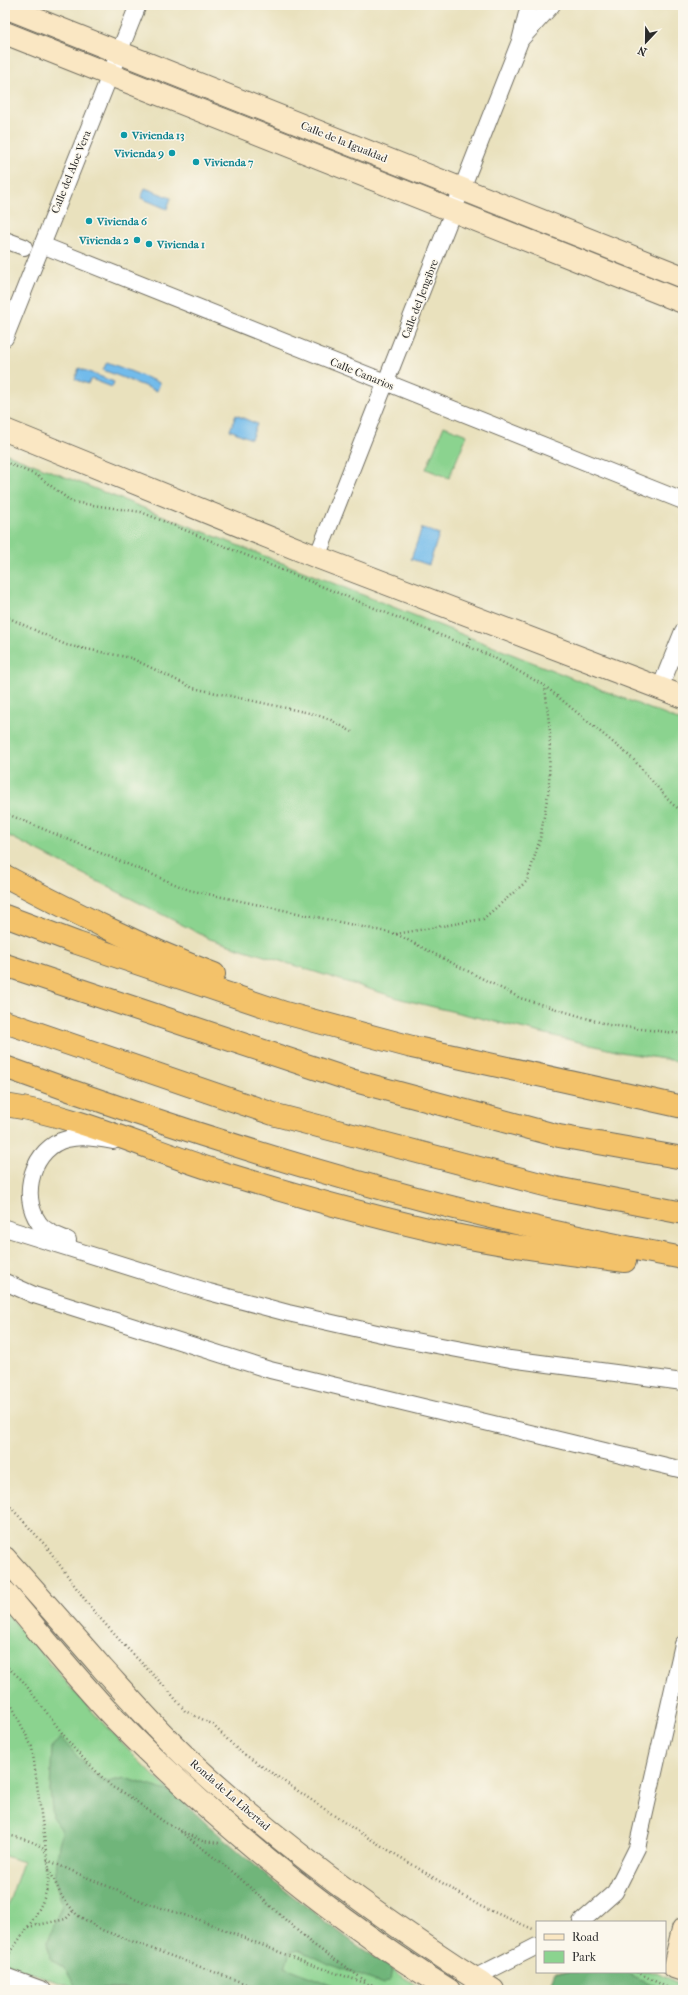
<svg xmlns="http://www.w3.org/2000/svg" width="688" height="1995" viewBox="0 0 688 1995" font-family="'IM FELL French Canon',serif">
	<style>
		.green { fill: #8bd38f; stroke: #5b7f5d }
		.forest { fill: #70b57a; stroke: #4e7052 }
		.water { fill: #72bbeb; stroke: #4e738b }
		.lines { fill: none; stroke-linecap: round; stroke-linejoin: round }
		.street-casing { stroke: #6e6b5e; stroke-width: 18 }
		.secondary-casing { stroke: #6e6b5e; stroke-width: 24 }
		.highway-casing { stroke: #6e6b5e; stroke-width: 24 }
		.path { stroke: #6e6b5e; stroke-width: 2.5; stroke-dasharray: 1 3; stroke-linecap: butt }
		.street { stroke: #fff; stroke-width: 16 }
		.secondary { stroke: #fae7c3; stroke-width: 22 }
		.highway { stroke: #f3c26a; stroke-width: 22 }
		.culture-dot { fill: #0f9aa8; stroke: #fbf7ec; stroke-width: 1.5 }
		.labels { text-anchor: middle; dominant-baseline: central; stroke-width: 3; stroke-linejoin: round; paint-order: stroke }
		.culture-label { font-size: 11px; font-weight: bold; fill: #0d838f; stroke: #fbf7ec; text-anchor: start }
		.street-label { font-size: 11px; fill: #2b2b2b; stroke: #fbf7ec }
	</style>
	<rect width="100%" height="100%" fill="#fbf7ec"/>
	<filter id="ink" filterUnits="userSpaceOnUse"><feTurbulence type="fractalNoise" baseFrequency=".025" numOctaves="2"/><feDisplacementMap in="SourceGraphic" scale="8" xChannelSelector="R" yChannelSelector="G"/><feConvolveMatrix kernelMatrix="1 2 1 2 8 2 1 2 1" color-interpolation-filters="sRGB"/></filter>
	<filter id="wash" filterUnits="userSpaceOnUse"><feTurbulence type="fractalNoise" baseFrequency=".012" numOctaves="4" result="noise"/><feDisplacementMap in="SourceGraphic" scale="16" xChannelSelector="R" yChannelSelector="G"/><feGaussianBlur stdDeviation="0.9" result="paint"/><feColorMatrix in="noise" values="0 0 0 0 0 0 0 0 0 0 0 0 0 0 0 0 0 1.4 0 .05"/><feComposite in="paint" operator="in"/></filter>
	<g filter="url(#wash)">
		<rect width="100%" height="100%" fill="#e9e1bd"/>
		<g class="green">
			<polygon points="444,426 467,435 449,478 426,469"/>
			<polygon points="5,453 683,722 683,1062 620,1052 401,999 210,939 5,834"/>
			<path d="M5 1611C48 1661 90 1711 136 1758 222 1845 320 1923 423 1990H79L5 1963V1913L23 1862 5 1856Z"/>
			<polygon points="555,1972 657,1972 683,1986 683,1990 553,1990 551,1982"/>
		</g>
		<g class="forest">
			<polygon points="61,1738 91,1772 107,1782 125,1778 174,1793 208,1825 277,1884 355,1944 393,1969 391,1980 383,1984 329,1964 300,1950 290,1952 285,1967 346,1990 77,1989 64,1967 50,1959 48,1941 62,1904 55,1880 59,1844 62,1834 61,1829 53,1818 50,1791 52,1746"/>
			<polygon points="555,1972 623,1972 665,1990 553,1990 551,1982"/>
		</g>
		<g class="water">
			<polygon points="145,188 171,198 167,209 141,198"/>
			<polygon points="107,362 160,383 157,391 103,370"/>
			<polygon points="79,368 114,382 112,387 91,379 88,384 75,379"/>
			<polygon points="236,415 257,424 251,439 230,430"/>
			<polygon points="422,528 439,534 429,565 411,559"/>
		</g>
	</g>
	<g filter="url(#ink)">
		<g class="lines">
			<g class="street-casing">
				<g id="street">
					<polyline points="522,38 552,5"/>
					<polyline points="5,240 24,247"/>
					<polyline points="42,245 683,501"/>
					<polyline points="5,338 138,5"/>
					<polyline points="317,557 520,41 529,5"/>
					<polyline points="660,688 683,631"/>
					<polyline points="5,1228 209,1292 288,1313 399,1338 510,1359 683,1382"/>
					<path d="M68 1240C58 1236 45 1232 39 1223 19 1195 33 1147 67 1139 81 1135 99 1138 113 1141"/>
					<polyline points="5,1282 34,1295 270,1370 683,1470"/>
					<polyline points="581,1922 615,1892 637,1848 683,1644"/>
					<polyline points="5,1976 43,1990"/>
					<polyline points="474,1978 537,1946"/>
				</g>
			</g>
			<g class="secondary-casing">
				<g id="secondary">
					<polyline points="5,7 683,277"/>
					<polyline points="5,33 683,302"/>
					<polyline points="5,430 317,557 683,697"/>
					<path d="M5 1558C38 1595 71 1632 103 1669 132 1701 160 1733 191 1762 284 1848 386 1922 493 1990"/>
					<path d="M5 1592C41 1634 76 1678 114 1718 215 1821 326 1913 449 1990"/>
					<polyline points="683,1929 674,1967 683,1970"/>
				</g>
			</g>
			<g class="highway-casing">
				<g id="highway">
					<path d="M5 876C73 912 142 947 214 974"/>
					<polyline points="5,916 77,943 285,1013 412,1047 683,1107"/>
					<polyline points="5,965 351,1080 559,1136 683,1158"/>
					<polyline points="5,1022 276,1115 556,1188 683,1213"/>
					<path d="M5 1067C226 1148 452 1216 683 1258"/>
					<path d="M5 1105C80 1116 148 1150 220 1172 295 1195 372 1217 450 1234 507 1246 566 1254 625 1261"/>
				</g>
			</g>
			<g class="path">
				<polyline points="5,462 38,476 72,502 141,512 491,656 545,686 633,759 672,804 683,812"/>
				<polyline points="5,616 66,645 131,658 193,688 314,714 331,720 352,732"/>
				<polyline points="467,646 472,635"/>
				<polyline points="5,813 189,890 396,934 520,998 609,1025 683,1034"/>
				<polyline points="396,934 483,919 527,881 540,839 549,788 550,732 545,687"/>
				<polyline points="5,1501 46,1546 91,1608 123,1644 168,1690 185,1711 212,1724 238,1750 354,1829 480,1906 535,1930"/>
				<polyline points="5,1665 22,1680 75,1750 112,1787 126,1794 167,1824 202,1841 219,1843"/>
				<polyline points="5,1688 7,1696 32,1747 46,1851"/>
				<polyline points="181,1832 233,1872 311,1943 367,1982"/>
				<path d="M5 1834C17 1838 36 1840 44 1850 47 1853 47 1858 48 1862 55 1900 24 1930 5 1960"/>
				<polyline points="47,1860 146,1903 200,1920 309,1964 371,1985"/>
				<polyline points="49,1869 62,1897 77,1915 102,1930 262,1990"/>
				<polyline points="28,1927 66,1919 73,1911"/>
				<polyline points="637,1972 672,1990"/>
				<polyline points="371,1984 380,1990"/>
			</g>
			<use href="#street" class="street"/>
			<use href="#secondary" class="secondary"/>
			<use href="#highway" class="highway"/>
		</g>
	</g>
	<g class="culture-dot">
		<circle cx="124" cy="135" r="4"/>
		<circle cx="172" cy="153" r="4"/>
		<circle cx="196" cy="162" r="4"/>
		<circle cx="89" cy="221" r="4"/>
		<circle cx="137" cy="240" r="4"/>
		<circle cx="149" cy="244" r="4"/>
	</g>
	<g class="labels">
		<g class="culture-label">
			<text x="132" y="135">Vivienda 13</text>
			<text x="164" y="153" text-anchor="end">Vivienda 9</text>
			<text x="204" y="162">Vivienda 7</text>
			<text x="97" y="221">Vivienda 6</text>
			<text x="129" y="240" text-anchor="end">Vivienda 2</text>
			<text x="157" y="244">Vivienda 1</text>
		</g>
		<g class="street-label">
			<text transform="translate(344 142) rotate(22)">Calle de la Igualdad</text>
			<text transform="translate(71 172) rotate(-68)">Calle del Aloe Vera</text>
			<text transform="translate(420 299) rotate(-69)">Calle del Jengibre</text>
			<text transform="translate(362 374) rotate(22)">Calle Canarios</text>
			<text transform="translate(230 1795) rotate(41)">Ronda de La Libertad</text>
		</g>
	</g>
	<rect width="688" height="1995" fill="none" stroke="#fbf7ec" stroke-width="20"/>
	<rect x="536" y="1921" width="130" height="52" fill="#fbf7ec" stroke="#a8a59f"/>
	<rect x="544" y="1934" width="20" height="6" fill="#fae7c3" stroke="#a8a59f"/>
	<text x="572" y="1941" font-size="12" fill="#2b2b2b">Road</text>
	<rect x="544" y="1951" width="20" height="12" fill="#8bd38f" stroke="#a8a59f"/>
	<text x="572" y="1961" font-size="12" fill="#2b2b2b">Park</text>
	<g transform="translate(646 42) rotate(202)" stroke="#fbf7ec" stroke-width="3" paint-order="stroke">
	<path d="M0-3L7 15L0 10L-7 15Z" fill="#2b2b2b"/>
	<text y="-6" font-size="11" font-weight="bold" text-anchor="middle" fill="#2b2b2b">N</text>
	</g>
</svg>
